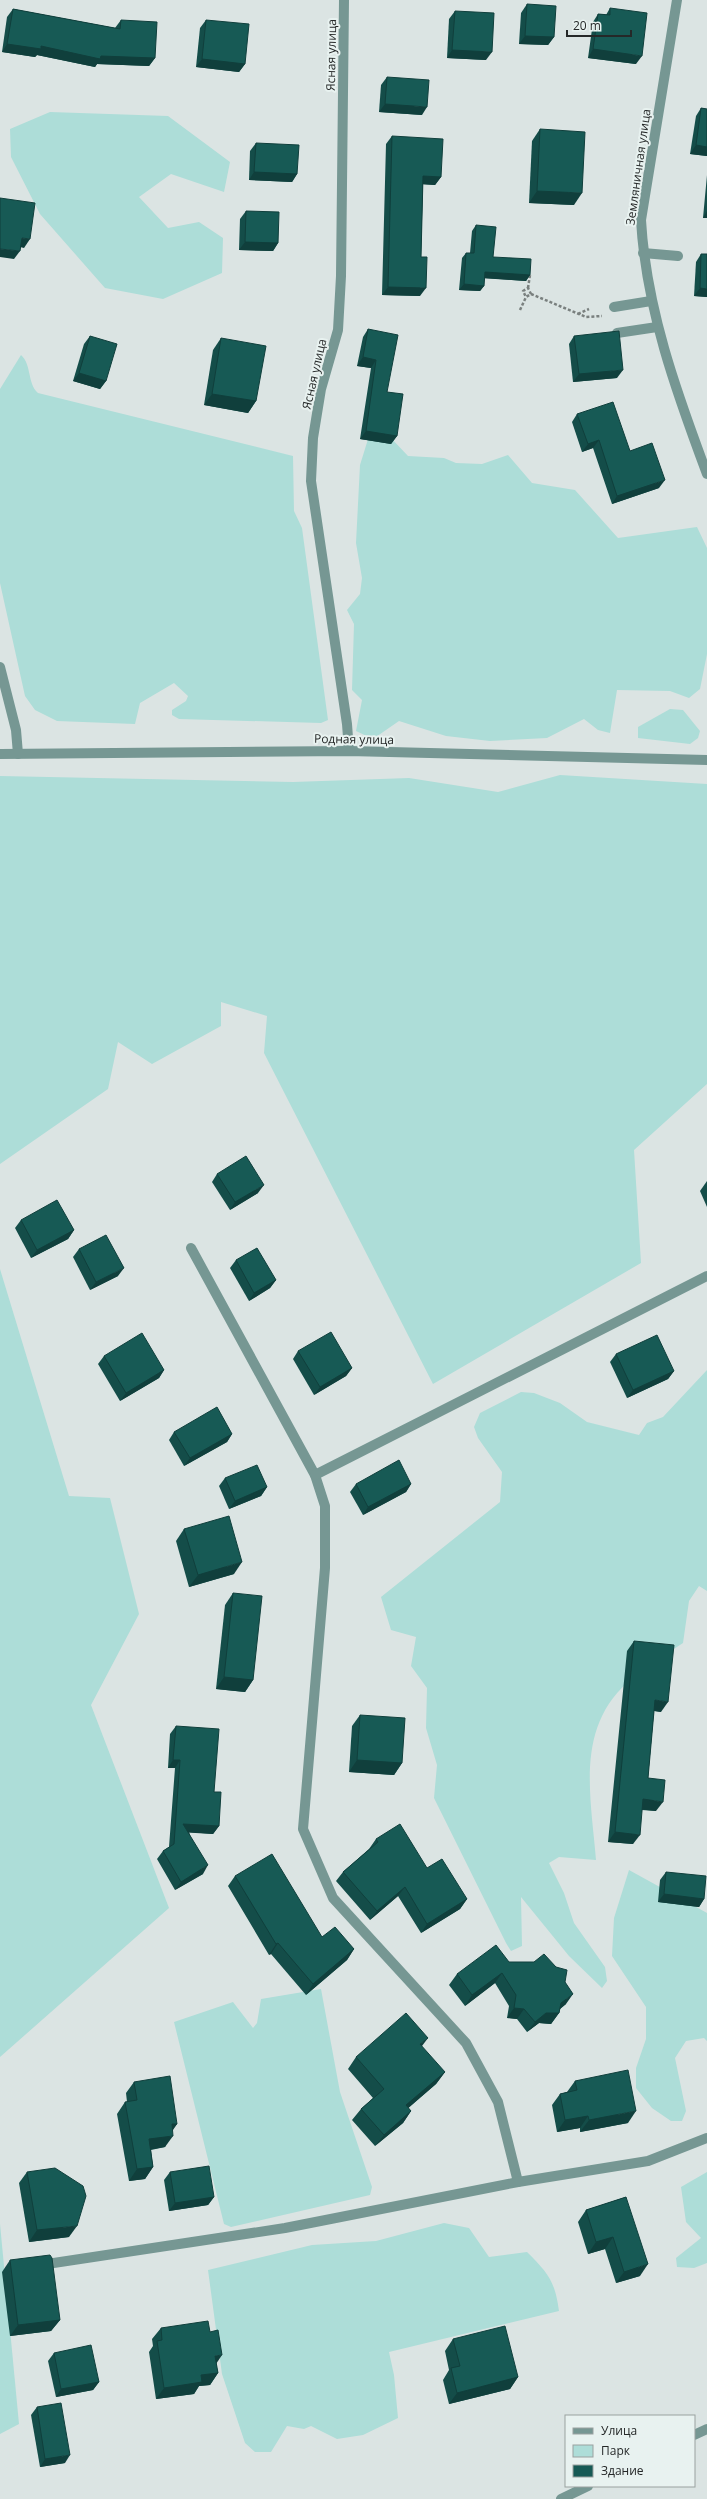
<svg xmlns="http://www.w3.org/2000/svg" width="707" height="2499" viewBox="0 0 707 2499" font-family="'Open Sans',sans-serif">
	<style>
		.green { fill: #adddd8 }
		.lines { fill: none; stroke-linecap: round; stroke-linejoin: round }
		.path { stroke: #7a807f; stroke-width: 2.5; stroke-dasharray: 3 2; stroke-linecap: butt }
		.service { stroke: #769793; stroke-width: 10 }
		.minor { stroke: #769793; stroke-width: 10 }
		.tertiary { stroke: #769793; stroke-width: 10 }
		.wall { fill: #144d49 }
		.shaded-wall { fill: #103f3c }
		.building { fill: #175a55; stroke: #103f3c }
		.labels { text-anchor: middle; dominant-baseline: central; stroke-width: 4; stroke-linejoin: round; paint-order: stroke }
		.street-label { font-size: 12px; fill: #252828; stroke: #e8f2f0 }
	</style>
	<rect width="100%" height="100%" fill="#dbe4e3"/>
	<g class="green">
		<polygon points="50,112 168,116 230,162 224,192 171,174 139,197 168,228 199,222 223,238 222,273 163,299 105,288 40,214 11,157 10,129"/>
		<path d="M21 355C32 365 27 383 38 393L293 456 294 511 302 528 328 720 321 723 179 719 172 715V710L186 701 188 696 174 683 140 703 135 724 57 721 35 710 25 696 0 583V389Z"/>
		<polygon points="369,436 390,437 408,456 444,458 456,463 482,464 508,455 532,483 575,490 618,538 697,527 707,548 707,654 700,689 689,698 670,691 617,690 610,733 598,730 584,719 547,738 490,741 446,736 399,721 373,739 356,731 362,700 352,690 354,624 347,610 360,594 362,578 356,543 360,465"/>
		<polygon points="670,709 683,710 700,731 698,738 690,744 638,738 638,727"/>
		<polygon points="560,775 707,784 707,1084 634,1150 641,1263 433,1384 264,1053 267,1016 221,1002 221,1026 152,1064 118,1042 108,1089 0,1164 0,776 293,782 409,778 498,792"/>
		<polygon points="0,1269 69,1496 110,1498 139,1614 91,1705 169,1908 0,2057"/>
		<path d="M707 1370V1591L699 1586 689 1601 683 1643C665 1655 644 1667 628 1682 575 1729 591 1797 596 1860L559 1857 549 1863 564 1893 574 1923 605 1967 607 1981 602 1988 569 1956 521 1897 522 1946 511 1951 506 1943 434 1798 437 1765 426 1728 427 1688 411 1666 416 1637 391 1630 381 1597 500 1502 502 1472 478 1438 474 1427 480 1413 521 1392 534 1393 560 1403 587 1422 639 1435 647 1423 663 1417Z"/>
		<polygon points="629,1870 707,1913 707,2041 704,2038 686,2041 675,2058 686,2111 682,2121 671,2121 652,2108 636,2088 636,2068 646,2039 646,2007 612,1956 614,1918"/>
		<polygon points="321,1989 340,2092 372,2187 370,2195 231,2227 224,2224 174,2022 233,2002 253,2028 257,2023 261,1999"/>
		<polygon points="707,2172 707,2263 694,2268 677,2267 676,2258 701,2238 686,2222 681,2187"/>
		<path d="M444 2223 469 2228 489 2257 527 2252C548 2273 555 2281 559 2311L389 2352 394 2375 398 2418 363 2435 337 2439 311 2426 304 2429 287 2426 271 2452H255L245 2443 222 2374 208 2270 312 2245 376 2241Z"/>
		<polygon points="0,2224 19,2424 0,2434"/>
	</g>
	<g class="lines">
		<g class="path">
			<polyline points="528,288 530,275"/>
			<polyline points="531,294 586,317 602,316"/>
			<polyline points="520,310 526,297 531,294 528,288 523,291 526,297"/>
			<polyline points="578,314 589,309"/>
		</g>
		<g class="service">
			<polyline points="643,253 678,256"/>
			<polyline points="614,307 651,301"/>
			<polyline points="617,333 657,327"/>
			<polyline points="191,1248 315,1475 325,1506 325,1568 303,1829 333,1898 466,2043 498,2102 518,2182"/>
		</g>
		<g class="minor">
			<polyline points="344,0 341,276 338,330 321,389 313,438 311,481 347,724 349,751"/>
			<path d="M677 0 641 220C646 308 676 391 707 474"/>
			<polyline points="0,667 16,730 18,754"/>
			<polyline points="315,1475 707,1276"/>
			<polyline points="47,2264 285,2228 518,2182 648,2161 707,2138"/>
			<polyline points="694,2435 707,2429"/>
			<polyline points="561,2499 588,2486"/>
		</g>
		<polyline class="tertiary" points="0,754 349,751 707,760"/>
	</g>
	<g class="wall">
		<polygon points="527,4 554,37 548,45 519,44 521,13"/>
		<polygon points="610,8 636,64 588,58 593,22 598,14 606,15"/>
		<polygon points="13,9 115,28 121,20 155,58 149,66 97,64 95,67 37,55 35,57 2,52 7,17"/>
		<polygon points="455,11 486,60 447,58 449,19"/>
		<polygon points="206,20 245,64 239,72 196,67 200,28"/>
		<polygon points="387,77 422,115 379,112 381,85"/>
		<polygon points="701,108 707,109 707,156 690,154 696,116"/>
		<polygon points="540,129 574,205 529,203 532,141"/>
		<polygon points="392,136 441,177 435,185 423,184 420,296 382,295 386,144"/>
		<polygon points="256,143 297,174 292,182 249,180 250,151"/>
		<polygon points="707,175 707,218 703,218"/>
		<polygon points="246,211 278,243 273,251 239,250 240,219"/>
		<polygon points="476,225 493,257 530,275 526,281 484,278 484,286 480,291 459,290 462,258 466,253 470,253 472,231"/>
		<polygon points="701,254 707,297 694,296 696,262"/>
		<polygon points="368,329 397,436 391,444 360,439 371,368 357,366 363,337"/>
		<polygon points="90,336 106,381 100,389 73,381 84,344"/>
		<polygon points="574,336 617,378 573,382 569,344"/>
		<polygon points="221,338 256,401 248,413 204,405 213,350"/>
		<polygon points="577,414 630,451 659,488 612,504 593,448 582,452 572,422"/>
		<polygon points="217,1174 258,1193 230,1210 212,1182"/>
		<polygon points="707,1181 707,1207 700,1191"/>
		<polygon points="21,1220 74,1230 68,1239 31,1258 15,1228"/>
		<polygon points="79,1249 118,1276 90,1290 73,1257"/>
		<polygon points="236,1260 276,1280 270,1288 249,1301 230,1268"/>
		<polygon points="298,1351 352,1368 346,1376 314,1395 293,1359"/>
		<polygon points="616,1354 674,1371 668,1379 627,1398 610,1362"/>
		<polygon points="104,1356 164,1370 159,1378 120,1401 98,1364"/>
		<polygon points="174,1432 232,1434 227,1442 184,1466 169,1440"/>
		<polygon points="225,1478 267,1487 261,1496 229,1509 219,1486"/>
		<polygon points="356,1484 411,1484 406,1492 363,1515 350,1492"/>
		<polygon points="184,1529 234,1574 189,1587 176,1541"/>
		<polygon points="233,1593 253,1680 245,1692 216,1689 225,1605"/>
		<polygon points="634,1641 661,1712 654,1711 648,1778 656,1811 642,1810 633,1844 608,1842 627,1651"/>
		<polygon points="360,1715 402,1763 394,1775 349,1772 352,1726"/>
		<polygon points="176,1726 214,1792 219,1826 213,1834 189,1832 203,1874 175,1890 157,1859 163,1851 169,1847 175,1768 168,1768 170,1734"/>
		<polygon points="376,1839 427,1868 467,1899 460,1909 421,1933 398,1896 370,1920 336,1881 343,1872 369,1849"/>
		<polygon points="666,1872 704,1899 699,1907 658,1902 660,1880"/>
		<polygon points="235,1876 322,1937 354,1949 347,1960 306,1995 271,1954 269,1955 228,1886"/>
		<polygon points="509,1962 565,1982 566,2004 560,2009 559,2013 551,2024 539,2023 527,2032 517,2019 507,2018 509,2006 495,1983 465,2006 449,1985 457,1974"/>
		<polygon points="356,2057 445,2072 436,2084 408,2108 411,2111 403,2123 375,2146 352,2120 361,2109 373,2098 348,2069"/>
		<polygon points="575,2081 628,2123 580,2132 580,2128 557,2132 552,2105 560,2094 567,2092"/>
		<polygon points="134,2082 177,2124 172,2130 165,2147 151,2150 153,2167 145,2179 129,2181 117,2114 125,2102 127,2102 126,2093"/>
		<polygon points="27,2172 69,2237 29,2242 19,2183"/>
		<polygon points="170,2172 214,2197 208,2205 169,2211 164,2180"/>
		<polygon points="626,2197 640,2276 616,2283 605,2249 588,2254 578,2222 586,2210"/>
		<polygon points="10,2260 60,2320 51,2331 10,2336 2,2272"/>
		<polygon points="161,2328 210,2332 218,2373 210,2385 199,2386 194,2394 156,2399 149,2352 153,2346 152,2339"/>
		<polygon points="453,2339 518,2377 510,2389 449,2404 443,2380 449,2370 445,2351"/>
		<polygon points="54,2353 99,2382 93,2390 56,2397 48,2361"/>
		<polygon points="37,2407 65,2463 40,2467 31,2415"/>
	</g>
	<g class="shaded-wall">
		<polygon points="525,36 554,37 548,45 519,44"/>
		<polygon points="7,44 41,46 101,56 155,58 149,66 97,64 95,67 37,55 35,57 2,52"/>
		<polygon points="593,49 642,56 636,64 588,58"/>
		<polygon points="452,50 492,52 486,60 447,58"/>
		<polygon points="202,59 245,64 239,72 196,67"/>
		<polygon points="385,104 427,107 422,115 379,112"/>
		<polygon points="696,145 707,147 707,156 690,154"/>
		<polygon points="254,172 297,174 292,182 249,180"/>
		<polygon points="423,176 441,177 435,185 417,184"/>
		<polygon points="537,191 582,193 574,205 529,203"/>
		<polygon points="707,211 707,218 703,218"/>
		<polygon points="22,238 30,239 24,248 16,246"/>
		<polygon points="245,242 278,243 273,251 239,250"/>
		<polygon points="0,249 20,251 14,259 0,257"/>
		<polygon points="485,272 530,275 526,281 481,278"/>
		<polygon points="464,284 484,286 480,291 459,290"/>
		<polygon points="388,287 426,288 420,296 382,295"/>
		<polygon points="700,288 707,289 707,297 694,296"/>
		<polygon points="363,357 376,360 371,368 357,366"/>
		<polygon points="623,370 617,378 573,382 579,374"/>
		<polygon points="79,373 106,381 100,389 73,381"/>
		<polygon points="212,394 256,401 248,413 204,405"/>
		<polygon points="366,431 397,436 391,444 360,439"/>
		<polygon points="599,440 593,448 582,452 588,444"/>
		<polygon points="665,480 659,488 612,504 617,496"/>
		<polygon points="264,1185 258,1193 230,1210 235,1202"/>
		<polygon points="74,1230 68,1239 31,1258 37,1250"/>
		<polygon points="124,1268 118,1276 90,1290 96,1282"/>
		<polygon points="276,1280 270,1288 249,1301 254,1293"/>
		<polygon points="352,1368 346,1376 314,1395 320,1387"/>
		<polygon points="164,1370 159,1378 120,1401 126,1393"/>
		<polygon points="674,1371 668,1379 627,1398 633,1390"/>
		<polygon points="232,1434 227,1442 184,1466 190,1458"/>
		<polygon points="411,1484 406,1492 363,1515 368,1507"/>
		<polygon points="267,1487 261,1496 229,1509 235,1501"/>
		<polygon points="242,1562 234,1574 189,1587 198,1575"/>
		<polygon points="224,1677 253,1680 245,1692 216,1689"/>
		<polygon points="655,1700 668,1702 661,1712 649,1710"/>
		<polygon points="173,1760 180,1760 175,1768 168,1768"/>
		<polygon points="357,1760 402,1763 394,1775 349,1772"/>
		<polygon points="643,1799 663,1802 656,1811 637,1809"/>
		<polygon points="183,1824 219,1826 213,1834 178,1832"/>
		<polygon points="615,1832 640,1835 633,1844 608,1842"/>
		<polygon points="208,1865 203,1874 175,1890 181,1882"/>
		<polygon points="405,1887 398,1896 370,1920 377,1911"/>
		<polygon points="664,1894 704,1899 699,1907 658,1902"/>
		<polygon points="467,1899 460,1909 421,1933 427,1924"/>
		<polygon points="278,1943 271,1954 269,1955 276,1944"/>
		<polygon points="354,1949 347,1960 306,1995 313,1984"/>
		<polygon points="502,1973 495,1983 465,2006 472,1995"/>
		<polygon points="573,1994 566,2004 555,2013 559,2013 551,2024 539,2023 527,2032 535,2022 546,2013 561,2003"/>
		<polygon points="514,2008 524,2009 517,2019 507,2018"/>
		<polygon points="428,2038 419,2050 420,2044"/>
		<polygon points="445,2072 436,2084 398,2117 406,2105"/>
		<polygon points="411,2111 403,2123 375,2146 384,2135"/>
		<polygon points="636,2111 628,2123 580,2132 589,2120"/>
		<polygon points="588,2116 580,2128 557,2132 565,2120"/>
		<polygon points="172,2124 177,2124 169,2136"/>
		<polygon points="173,2136 165,2147 141,2151 149,2139"/>
		<polygon points="153,2167 145,2179 129,2181 137,2169"/>
		<polygon points="214,2197 208,2205 169,2211 175,2203"/>
		<polygon points="77,2226 69,2237 29,2242 37,2230"/>
		<polygon points="613,2237 605,2249 588,2254 596,2242"/>
		<polygon points="648,2264 640,2276 616,2283 624,2272"/>
		<polygon points="60,2320 51,2331 10,2336 18,2325"/>
		<polygon points="222,2355 214,2367 215,2356"/>
		<polygon points="218,2373 210,2385 199,2386 194,2394 156,2399 164,2388 201,2375"/>
		<polygon points="518,2377 510,2389 449,2404 457,2393"/>
		<polygon points="99,2382 93,2390 56,2397 61,2389"/>
		<polygon points="70,2455 65,2463 40,2467 45,2459"/>
	</g>
	<g class="building">
		<polygon points="527,4 556,6 554,37 525,36"/>
		<polygon points="610,8 647,13 642,56 593,49 598,14 610,15"/>
		<polygon points="13,9 120,29 121,20 157,22 155,58 101,56 100,59 41,46 41,49 7,44"/>
		<polygon points="455,11 494,13 492,52 452,50"/>
		<polygon points="206,20 249,24 245,64 202,59"/>
		<polygon points="387,77 429,80 427,107 385,104"/>
		<polygon points="701,108 707,109 707,147 696,145"/>
		<polygon points="540,129 585,132 582,193 537,191"/>
		<polygon points="392,136 443,139 441,177 423,176 421,257 427,257 426,288 388,287"/>
		<polygon points="256,143 299,145 297,174 254,172"/>
		<polygon points="0,198 35,203 30,239 22,238 20,251 0,249"/>
		<polygon points="246,211 279,212 278,243 245,242"/>
		<polygon points="476,225 496,227 493,257 531,259 530,275 485,272 484,286 464,284 466,253 474,253"/>
		<polygon points="701,254 707,254 707,289 700,288"/>
		<polygon points="368,329 398,335 387,392 403,394 397,436 366,431 376,360 363,357"/>
		<polygon points="619,331 623,370 579,374 574,336"/>
		<polygon points="90,336 117,344 106,381 79,373"/>
		<polygon points="221,338 266,346 256,401 212,394"/>
		<polygon points="613,402 630,451 652,443 665,480 617,496 599,440 588,444 577,414"/>
		<polygon points="246,1156 264,1185 235,1202 217,1174"/>
		<polygon points="57,1200 74,1230 37,1250 21,1220"/>
		<polygon points="106,1235 124,1268 96,1282 79,1249"/>
		<polygon points="257,1248 276,1280 254,1293 236,1260"/>
		<polygon points="331,1332 352,1368 320,1387 298,1351"/>
		<polygon points="142,1333 164,1370 126,1393 104,1356"/>
		<polygon points="657,1335 674,1371 633,1390 616,1354"/>
		<polygon points="217,1407 232,1434 190,1458 174,1432"/>
		<polygon points="399,1460 411,1484 368,1507 356,1484"/>
		<polygon points="257,1465 267,1487 235,1501 225,1478"/>
		<polygon points="229,1516 242,1562 198,1575 184,1529"/>
		<polygon points="233,1593 262,1596 253,1680 224,1677"/>
		<polygon points="634,1641 674,1645 668,1702 655,1700 648,1778 665,1780 663,1802 643,1799 640,1835 615,1832"/>
		<polygon points="360,1715 405,1718 402,1763 357,1760"/>
		<polygon points="176,1726 219,1729 214,1792 221,1792 219,1826 183,1824 208,1865 181,1882 163,1851 174,1844 180,1760 173,1760"/>
		<polygon points="400,1824 427,1868 442,1859 467,1899 427,1924 405,1887 377,1911 343,1872 378,1842 376,1839"/>
		<polygon points="272,1854 322,1937 335,1927 354,1949 313,1984 278,1943 276,1944 235,1876"/>
		<polygon points="666,1872 706,1876 704,1899 664,1894"/>
		<polygon points="496,1945 509,1962 534,1962 544,1954 556,1967 567,1970 565,1982 573,1994 561,2003 559,2013 546,2013 535,2022 524,2009 514,2008 516,1995 502,1973 472,1995 457,1974"/>
		<polygon points="406,2013 428,2038 420,2044 445,2072 406,2105 411,2111 384,2135 361,2109 384,2089 356,2057"/>
		<polygon points="628,2070 636,2111 589,2120 588,2116 565,2120 560,2094 577,2090 575,2081"/>
		<polygon points="170,2076 177,2124 172,2124 173,2136 149,2139 153,2167 137,2169 125,2102 137,2100 134,2082"/>
		<polygon points="209,2166 214,2197 175,2203 170,2172"/>
		<polygon points="55,2168 83,2186 86,2196 77,2226 37,2230 27,2172"/>
		<polygon points="626,2197 648,2264 624,2272 613,2237 596,2242 586,2210"/>
		<polygon points="50,2255 52,2258 60,2320 18,2325 10,2260"/>
		<polygon points="208,2321 210,2332 218,2330 222,2355 215,2356 218,2373 201,2375 202,2382 164,2388 157,2341 162,2340 161,2328"/>
		<polygon points="505,2326 518,2377 457,2393 451,2368 460,2366 453,2339"/>
		<polygon points="91,2345 99,2382 61,2389 54,2353"/>
		<polygon points="61,2403 70,2455 45,2459 37,2407"/>
	</g>
	<g class="labels">
		<g class="street-label">
			<text transform="translate(331 55) rotate(-89)">Ясная улица</text>
			<text transform="translate(638 167) rotate(-82)">Земляничная улица</text>
			<text transform="translate(314 374) rotate(-77)">Ясная улица</text>
			<text transform="translate(354 739) rotate(1)">Родная улица</text>
		</g>
	</g>
	<rect x="565" y="2415" width="130" height="72" fill="#e8f2f0" stroke="#9aa1a0"/>
	<rect x="573" y="2428" width="20" height="6" fill="#769793" stroke="#9aa1a0"/>
	<text x="601" y="2435" font-size="12" fill="#252828">Улица</text>
	<rect x="573" y="2445" width="20" height="12" fill="#adddd8" stroke="#9aa1a0"/>
	<text x="601" y="2455" font-size="12" fill="#252828">Парк</text>
	<rect x="573" y="2465" width="20" height="12" fill="#175a55" stroke="#9aa1a0"/>
	<text x="601" y="2475" font-size="12" fill="#252828">Здание</text>
	<path d="M567 30v6h64v-6" fill="none" stroke="#252828" stroke-width="2"/>
	<text x="573" y="30" font-size="12" fill="#252828" stroke="#e8f2f0" stroke-width="3" paint-order="stroke">20 m</text>
</svg>
